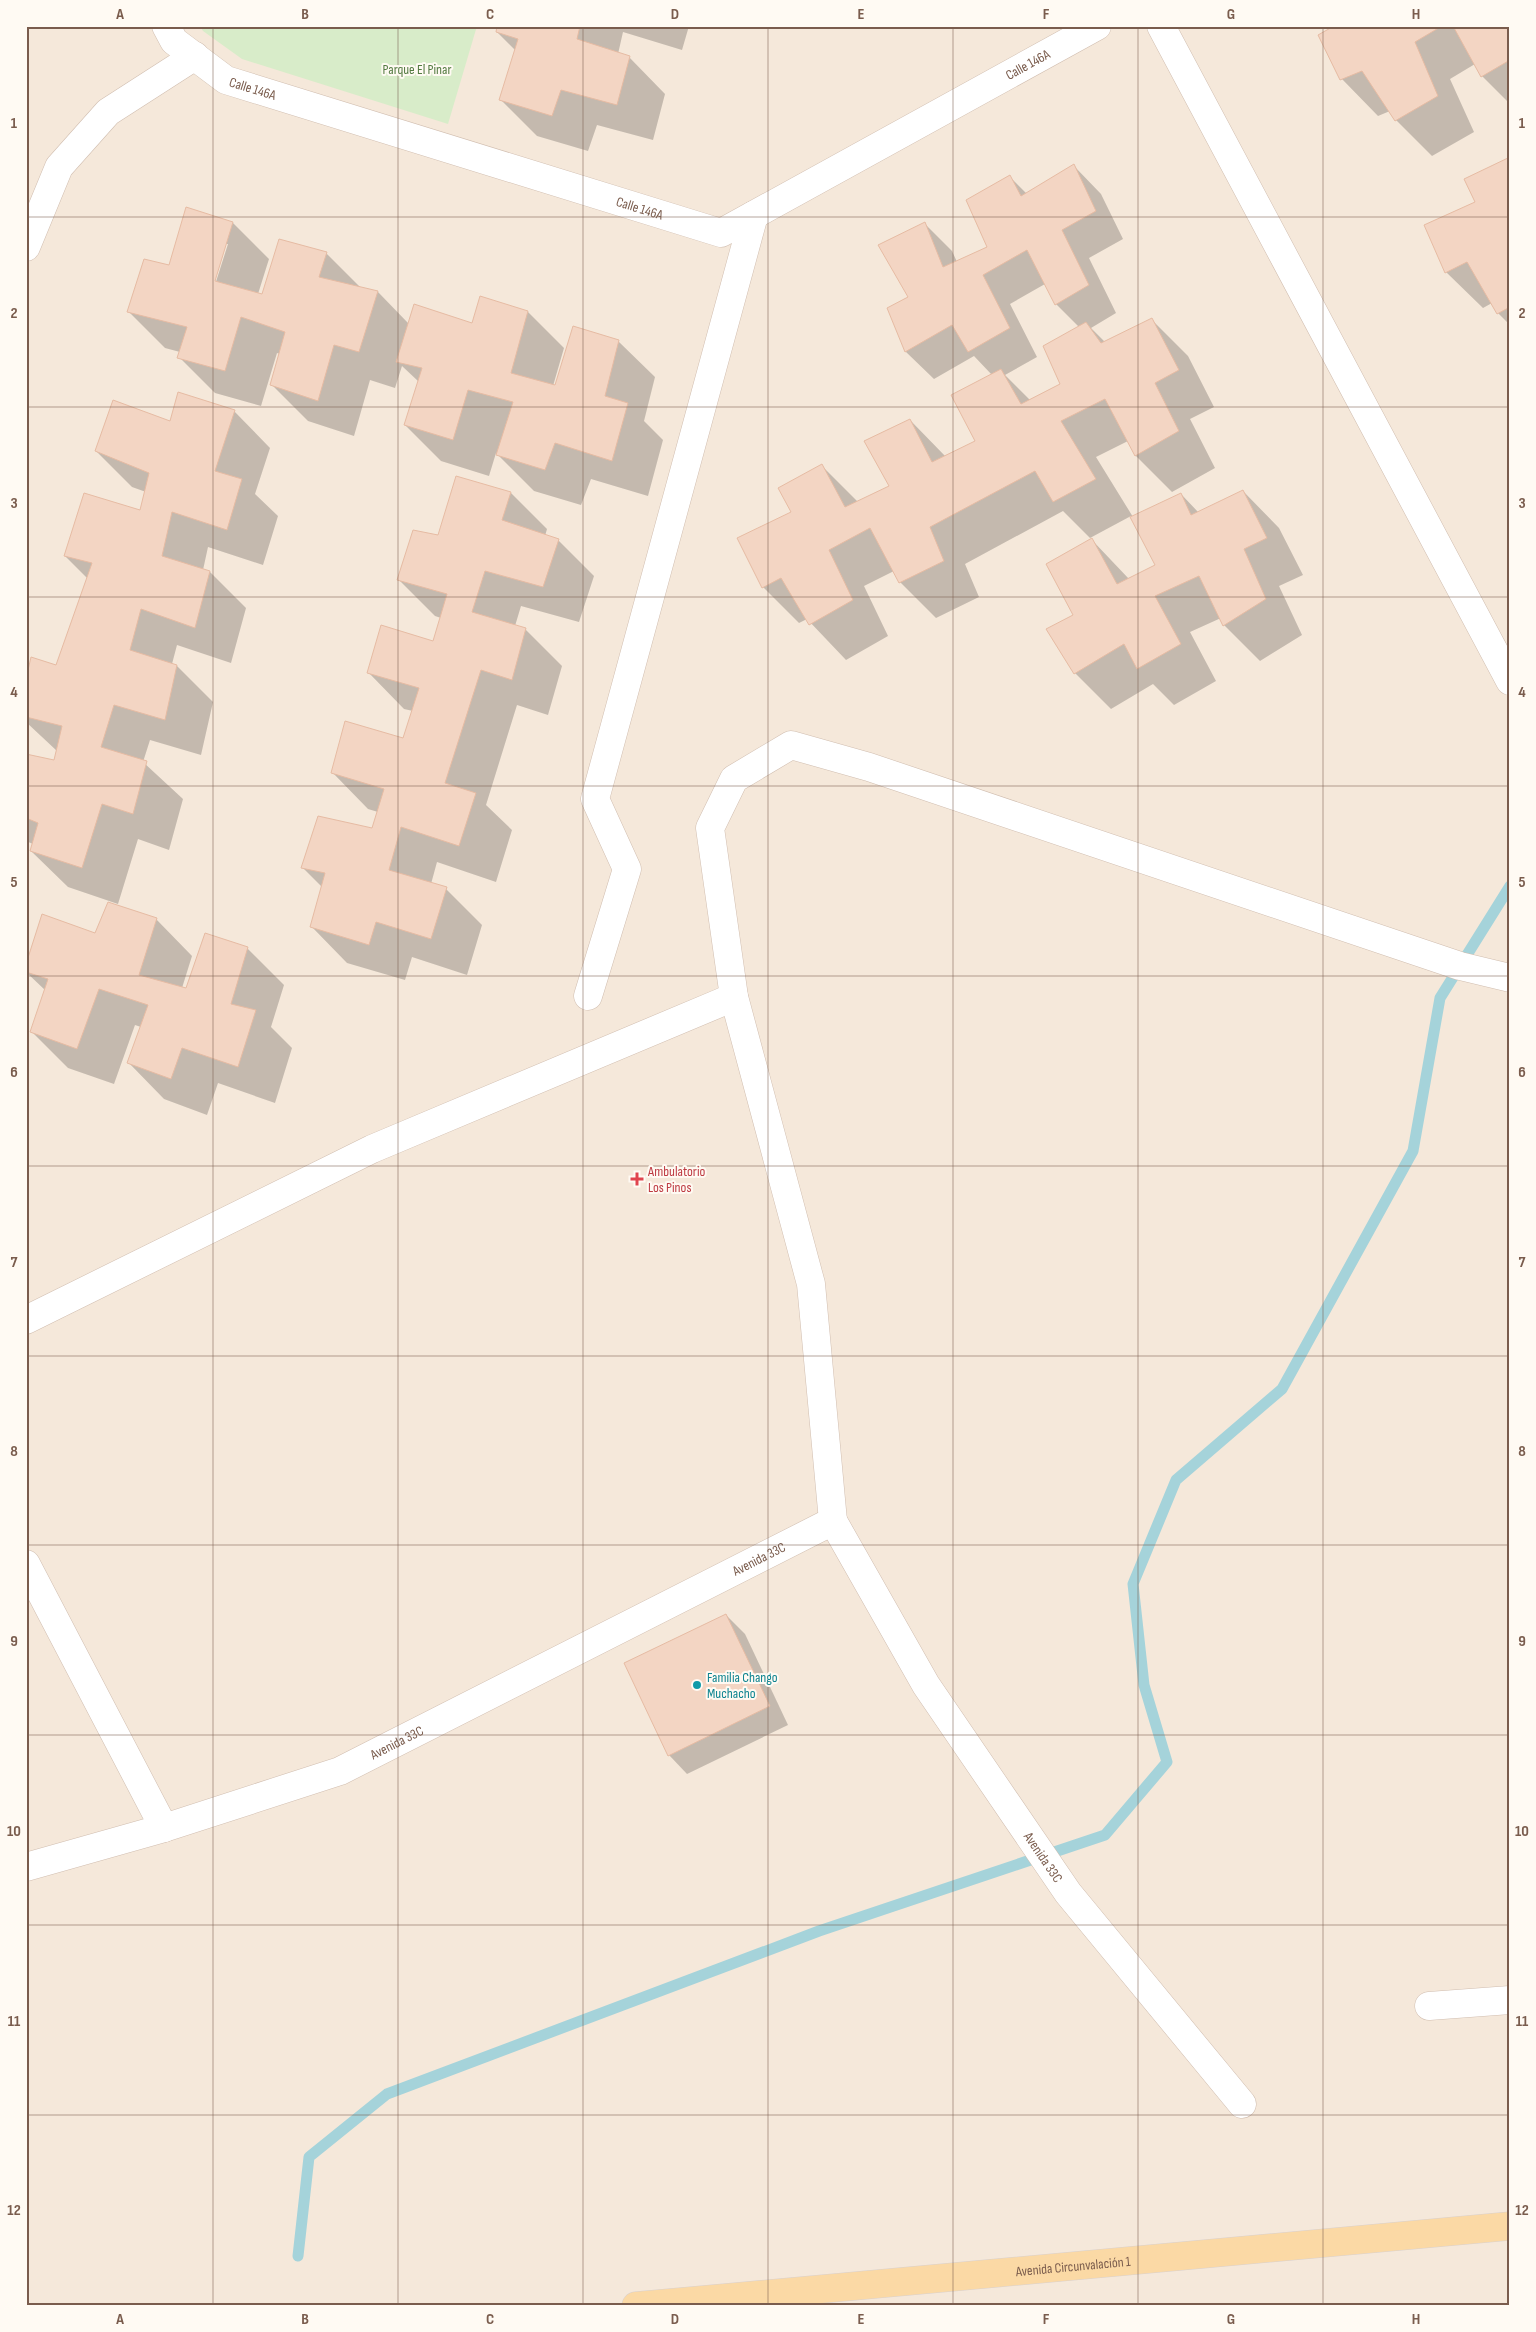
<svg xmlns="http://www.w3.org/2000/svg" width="1536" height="2332" viewBox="0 0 1536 2332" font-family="'Sofia Sans Condensed',sans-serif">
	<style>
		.residential { fill: #f5e8da }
		.green { fill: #d8ecc9 }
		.shadow { fill: #0003; fill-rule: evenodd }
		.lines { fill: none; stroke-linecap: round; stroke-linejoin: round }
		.stream { stroke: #a5d3da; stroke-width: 11 }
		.building { fill: #f3d5c3; stroke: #e6bba3 }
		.minor-casing { stroke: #d1beb0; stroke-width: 29 }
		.major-casing { stroke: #dad1cd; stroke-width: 29 }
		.minor { stroke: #fff; stroke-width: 28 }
		.major { stroke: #fbd9a5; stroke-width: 28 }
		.grid { fill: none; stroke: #7a5c4d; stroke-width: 1; stroke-opacity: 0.55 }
		.health-dot { fill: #e0444e; stroke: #fffaf3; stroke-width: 2 }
		.culture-dot { fill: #0f9aa8; stroke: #fffaf3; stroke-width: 2 }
		.labels { text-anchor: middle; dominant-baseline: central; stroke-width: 4; stroke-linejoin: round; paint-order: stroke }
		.street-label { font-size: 14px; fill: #7a5c4d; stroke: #fffaf3 }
		.park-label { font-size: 14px; fill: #537a41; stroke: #fffaf3 }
		.health-label { font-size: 14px; fill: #be3a42; stroke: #fffaf3; text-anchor: start }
		.culture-label { font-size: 14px; fill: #0d838f; stroke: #fffaf3; text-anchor: start }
		.neatline { fill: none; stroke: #7a5c4d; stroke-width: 2 }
		.grid-label { font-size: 16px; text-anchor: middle; font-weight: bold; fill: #7a5c4d }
	</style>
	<rect width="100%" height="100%" fill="#fdf6ec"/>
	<rect class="residential" x="26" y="26" width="1484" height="2280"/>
	<polygon class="green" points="200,26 477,26 448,124 242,59 203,31"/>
	<g class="shadow">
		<polygon points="498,26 689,26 682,50 623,32 618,54 629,57 665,94 653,140 597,125 588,151 537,136 501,100 516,51 497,32"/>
		<polygon points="1336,26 1510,26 1510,104 1482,76 1475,64 1450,79 1474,132 1432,156 1396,120 1390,111 1378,116 1342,79 1320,35"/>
		<polygon points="1510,158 1510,325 1498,313 1492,303 1483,308 1446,272 1477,202"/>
		<path d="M1074 166 1101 194 1123 239 1089 258 1116 313 1091 328 1105 342 1152 320 1188 356 1214 407 1190 419 1215 468 1172 492 1136 456 1128 441 1096 457 1133 517 1181 494 1199 513 1243 491 1279 528 1303 575 1279 586 1302 635 1260 661 1224 625 1221 618 1190 632 1216 681 1174 705 1153 684 1111 709 1075 673V616L1092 540 1129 579 1157 565 1131 516 1090 538 1063 511 965 564 979 597 936 618 900 582 894 571 864 586 888 636 846 660 807 619 799 623 763 587 793 513 822 466 858 502 891 487 910 420 946 457 977 441 992 375 974 356 934 379 906 352 889 309 910 297 924 223 952 251 957 262 988 247 1010 177 1027 194ZM1045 284 1056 304 1079 327 1061 384 1030 400 1005 375 1037 357 1010 304Z"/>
		<path d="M233 223 269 259 258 294 263 296 326 253 361 288 378 292 409 324H473L528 312 564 348 553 386 556 387 618 341 655 377 644 421 663 440 648 496 591 479 581 505 534 491 496 453 489 476 441 461 405 425 419 382 402 366 395 388 370 380 354 436 308 421 272 385 280 354 277 353 261 406 215 393 179 357 180 352 165 348 129 312 170 267ZM225 244H228L214 288 212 287Z"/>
		<polygon points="234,411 270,448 255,494 278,516 263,565 208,547 203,570 210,572 246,608 231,663 177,645 172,664 177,666 213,702 201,755 150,740 143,762 183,799 169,850 138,839 118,904 68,887 31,851 33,844 26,841 26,755 55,761 57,751 26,722 26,684 57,667 88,579 65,556 141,511 146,492 132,487 96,451 171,423"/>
		<polygon points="511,493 547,529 545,536 558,540 594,576 579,622 521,606 515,626 526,630 562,666 548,715 517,705 486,805 512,830 496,882 437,862 431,884 446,889 482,925 467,975 412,957 405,980 347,963 311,926 322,887 302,867 373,830 378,812 368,809 332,772 404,740 413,711 404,709 368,672 434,642 441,618 435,616 398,579 438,537"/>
		<polygon points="156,919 192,956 182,988 187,989 247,948 284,985 271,1027 292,1048 275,1103 218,1083 207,1115 164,1099 128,1062 141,1027 135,1025 114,1084 68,1068 32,1032 46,991 26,972 96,935"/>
		<polygon points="726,1615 745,1634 788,1725 687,1774 669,1755"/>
	</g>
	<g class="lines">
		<polyline class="stream" points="298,2256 309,2157 387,2094 819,1931 1105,1835 1167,1762 1144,1685 1133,1584 1176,1480 1282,1389 1413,1151 1440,998 1510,886"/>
	</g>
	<g class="building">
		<polygon points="497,26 580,26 577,39 630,56 617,105 561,90 552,116 499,100 518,39 496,32"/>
		<polygon points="1334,26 1442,26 1415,42 1438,96 1395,121 1362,71 1340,80 1318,35"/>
		<polygon points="1453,26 1510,26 1510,60 1481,77"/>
		<polygon points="1510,157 1510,307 1497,314 1467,262 1445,273 1424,225 1475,202 1464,179"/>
		<polygon points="1074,164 1096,211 1062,230 1089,285 1055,305 1027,250 983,275 1010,328 968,352 952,325 905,352 887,308 908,297 878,245 925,222 943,267 987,247 966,200 1010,175 1021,196"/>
		<polygon points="186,207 233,222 215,281 262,294 279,239 327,252 319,277 378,291 359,352 334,345 318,401 270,385 285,332 241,317 225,371 177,358 187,327 127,312 144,259 169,265"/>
		<polygon points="480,296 528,311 511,373 555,385 573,326 619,340 605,396 628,403 612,461 555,443 545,470 496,455 513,402 468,390 453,440 404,425 422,368 396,362 414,304 472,323"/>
		<polygon points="1152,318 1179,370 1155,383 1179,431 1135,456 1105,399 1061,421 1096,479 1053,502 1035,471 930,527 944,561 899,583 870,528 829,550 853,600 809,625 781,578 762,588 737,538 791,512 778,488 822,464 845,507 889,486 864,441 910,419 932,462 975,441 951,395 1001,369 1021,404 1060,384 1043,346 1086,322 1101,343"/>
		<polygon points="178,392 235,410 215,471 242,479 227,530 172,512 162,556 210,571 195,628 141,609 130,650 177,665 165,720 114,705 101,747 147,761 133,814 102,804 82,868 30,851 38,823 26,818 26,754 54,760 62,726 26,717 26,679 31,657 56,665 92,563 64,556 84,493 140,510 149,473 95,451 113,400 170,421"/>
		<polygon points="456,476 511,492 502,520 559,539 543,587 485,571 472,612 526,628 512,680 481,670 445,783 476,793 459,846 401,827 389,870 447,887 431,939 376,922 369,945 310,927 325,873 301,868 318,816 372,828 384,789 331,773 345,721 403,738 419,688 367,673 381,625 433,641 447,594 397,580 413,530 438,535"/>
		<polygon points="1243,490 1267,538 1244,549 1266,599 1223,626 1199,576 1155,596 1181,644 1137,669 1124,644 1074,674 1046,629 1073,615 1046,564 1092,538 1117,584 1155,565 1130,517 1181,493 1191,515"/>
		<polygon points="108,902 157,918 139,975 186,988 205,933 248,947 231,1004 256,1010 238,1067 182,1048 171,1079 127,1063 148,1005 99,989 77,1049 30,1032 48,979 26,972 26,964 42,914 95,933"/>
		<polygon points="726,1614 770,1706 668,1756 624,1663"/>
	</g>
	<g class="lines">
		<g class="minor-casing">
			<g id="minor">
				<path id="s1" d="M166 26 174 41 226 80 721 233 1097 26"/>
				<polyline points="1161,26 1510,681"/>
				<polyline points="26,247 59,167 108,112 195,56"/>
				<polyline points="588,996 627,869 595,799 754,215"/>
				<polyline points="26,1320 372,1149 734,997"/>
				<polyline points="833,1521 811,1284 734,997 710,828 734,779 791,745 869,767 1460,966 1510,978"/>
				<polyline points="26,1564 164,1828"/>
				<path id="s2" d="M26 1867 164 1828 340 1771 833 1521 926 1685 1068 1893 1242 2104"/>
				<polyline points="1429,2006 1510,2000"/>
			</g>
		</g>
		<g class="major-casing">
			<g id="major">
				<path id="s3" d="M636 2306 1510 2226"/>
			</g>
		</g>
		<use href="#minor" class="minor"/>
		<use href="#major" class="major"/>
	</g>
	<path class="grid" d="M213 26V2306M398 26V2306M583 26V2306M768 26V2306M953 26V2306M1138 26V2306M1323 26V2306M26 217H1510M26 407H1510M26 597H1510M26 786H1510M26 976H1510M26 1166H1510M26 1356H1510M26 1545H1510M26 1735H1510M26 1925H1510M26 2115H1510"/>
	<path class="health-dot" d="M634.5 1171.5h5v5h5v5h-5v5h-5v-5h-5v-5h5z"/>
	<circle class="culture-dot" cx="697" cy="1685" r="5"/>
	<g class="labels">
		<g class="street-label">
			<text stroke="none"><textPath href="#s1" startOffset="950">Calle 146A</textPath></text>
			<text stroke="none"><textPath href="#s1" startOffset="110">Calle 146A</textPath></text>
			<text stroke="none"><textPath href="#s1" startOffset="515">Calle 146A</textPath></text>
			<text stroke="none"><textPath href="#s2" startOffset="798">Avenida 33C</textPath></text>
			<text stroke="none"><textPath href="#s2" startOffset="392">Avenida 33C</textPath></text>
			<text stroke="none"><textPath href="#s2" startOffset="1278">Avenida 33C</textPath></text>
			<text stroke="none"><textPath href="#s3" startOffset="439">Avenida Circunvalación 1</textPath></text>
		</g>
		<g class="park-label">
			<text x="417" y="69">Parque El Pinar</text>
		</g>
		<g class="health-label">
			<text x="648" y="1171">Ambulatorio<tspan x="648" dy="16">Los Pinos</tspan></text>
		</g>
		<g class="culture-label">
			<text x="707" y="1677">Familia Chango<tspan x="707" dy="16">Muchacho</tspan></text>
		</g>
	</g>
	<rect width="1536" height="2332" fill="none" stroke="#fffaf3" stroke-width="55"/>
	<rect x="28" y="28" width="1480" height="2276" class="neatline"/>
	<g class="grid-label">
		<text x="120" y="19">A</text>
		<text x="305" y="19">B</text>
		<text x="490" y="19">C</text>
		<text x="675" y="19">D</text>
		<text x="861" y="19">E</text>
		<text x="1046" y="19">F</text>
		<text x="1231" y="19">G</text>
		<text x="1416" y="19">H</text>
		<text x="14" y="128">1</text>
		<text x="1522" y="128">1</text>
		<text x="14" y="318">2</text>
		<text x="1522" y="318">2</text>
		<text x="14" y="508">3</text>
		<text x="1522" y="508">3</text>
		<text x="14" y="697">4</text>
		<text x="1522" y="697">4</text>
		<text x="14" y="887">5</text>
		<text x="1522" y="887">5</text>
		<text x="14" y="1077">6</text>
		<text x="1522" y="1077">6</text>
		<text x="14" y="1267">7</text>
		<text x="1522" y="1267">7</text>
		<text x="14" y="1456">8</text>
		<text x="1522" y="1456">8</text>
		<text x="14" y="1646">9</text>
		<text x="1522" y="1646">9</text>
		<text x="14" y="1836">10</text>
		<text x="1522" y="1836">10</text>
		<text x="14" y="2026">11</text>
		<text x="1522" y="2026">11</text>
		<text x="14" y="2215">12</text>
		<text x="1522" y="2215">12</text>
		<text x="120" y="2324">A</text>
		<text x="305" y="2324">B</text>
		<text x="490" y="2324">C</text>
		<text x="675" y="2324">D</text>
		<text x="861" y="2324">E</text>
		<text x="1046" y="2324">F</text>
		<text x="1231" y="2324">G</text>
		<text x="1416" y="2324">H</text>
	</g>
</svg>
